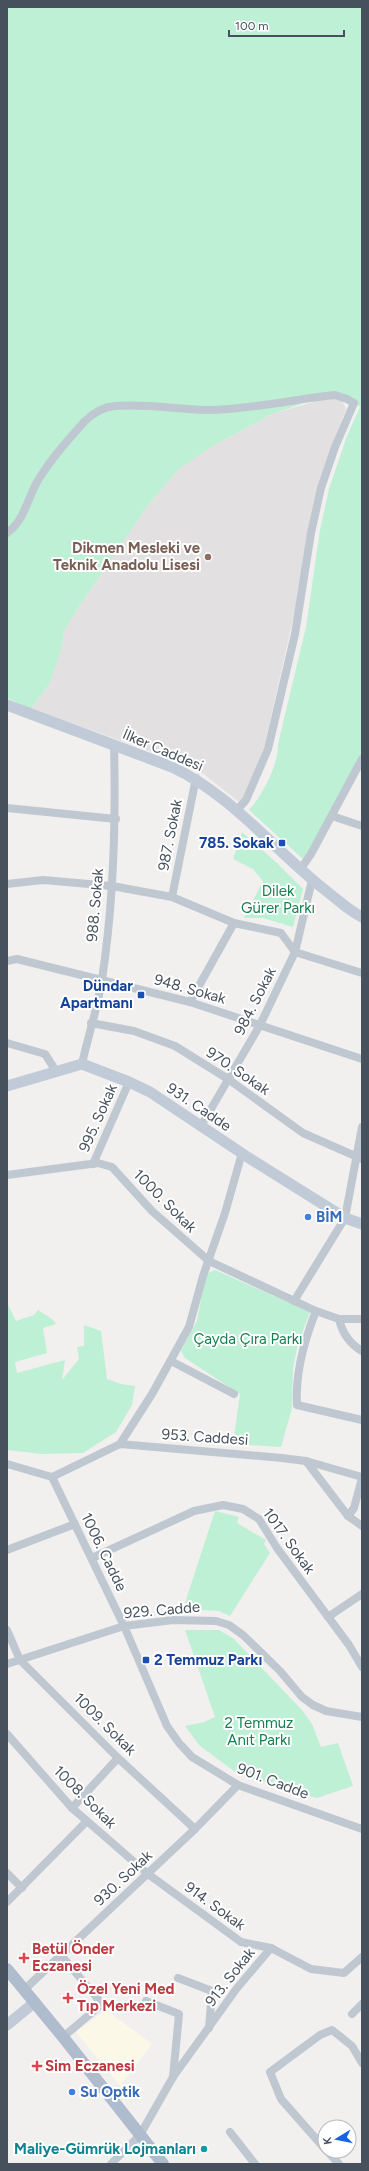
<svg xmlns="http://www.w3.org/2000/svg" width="369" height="2171" viewBox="0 0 369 2171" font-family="Figtree,sans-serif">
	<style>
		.commercial { fill: #fcf8e8 }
		.education { fill: #e3e0e1 }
		.green { fill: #bdf0d4 }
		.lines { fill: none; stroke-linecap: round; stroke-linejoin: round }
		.minor { stroke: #bfc8d1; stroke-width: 8 }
		.secondary { stroke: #c1cbd8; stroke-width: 11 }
		.primary { stroke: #aebcce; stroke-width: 12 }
		.education-dot { fill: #8d6e63; stroke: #fff; stroke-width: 1.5 }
		.transit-dot { fill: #1a4fb4; stroke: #fff; stroke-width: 1.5 }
		.shop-dot { fill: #3f7fe0; stroke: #fff; stroke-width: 1.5 }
		.health-dot { fill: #e0444e; stroke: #fff; stroke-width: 1.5 }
		.culture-dot { fill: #0f9aa8; stroke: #fff; stroke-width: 1.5 }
		.labels { text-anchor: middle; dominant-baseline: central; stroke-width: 4; stroke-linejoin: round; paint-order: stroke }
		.education-label { font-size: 15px; font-weight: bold; fill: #785e54; stroke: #fff; text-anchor: end }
		.street-label { font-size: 15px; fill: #47515d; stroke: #fff }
		.transit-label { font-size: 15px; font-weight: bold; fill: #164399; stroke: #fff; text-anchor: end }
		.park-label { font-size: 15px; fill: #168053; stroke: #fff }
		.shop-label { font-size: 15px; font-weight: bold; fill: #366cbe; stroke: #fff; text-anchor: start }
		.health-label { font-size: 15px; font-weight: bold; fill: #be3a42; stroke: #fff; text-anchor: start }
		.culture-label { font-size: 15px; font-weight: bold; fill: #0d838f; stroke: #fff; text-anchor: end }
	</style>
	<rect width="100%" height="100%" fill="#f2efef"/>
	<polygon class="commercial" points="106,2010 152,2044 120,2086 76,2032"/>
	<polygon class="education" points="336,398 342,401 346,409 332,446 264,748 242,800 239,802 201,772 178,761 31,709 50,683 61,650 64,631 76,611 148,505 180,468 211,447 272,414 316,401"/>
	<g class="green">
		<path d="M7 7H362V756L304 860 249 810C262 796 279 764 278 744L306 627 320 530 329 489 347 436 360 407 350 398 324 396 272 414 211 447 180 468 148 505 76 611 64 631 61 650 50 683 31 709 7 698Z"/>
		<polygon points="242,832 278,864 303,889 293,927 263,918 244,918 263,881 253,869 233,859"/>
		<polygon points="215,1270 310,1312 298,1344 293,1368 292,1408 281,1447 233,1444 240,1394 185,1358 181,1351 197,1321 205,1277 210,1272"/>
		<polygon points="7,1303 16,1321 34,1315 38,1310 52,1319 56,1324 43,1328 47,1353 15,1362 17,1373 65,1360 62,1380 79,1359 77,1347 84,1346 84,1325 101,1331 107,1379 121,1384 135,1386 132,1405 116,1432 83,1453 42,1454 7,1450"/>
		<polygon points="215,1511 239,1517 237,1523 266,1540 264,1544 270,1553 230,1616 219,1611 183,1609"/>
		<polygon points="185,1630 219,1630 234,1639 302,1710 312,1724 321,1747 338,1743 353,1786 317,1798 279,1788 234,1771 200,1746 185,1726 204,1722 215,1717"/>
	</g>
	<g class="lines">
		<g class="minor">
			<path d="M7 533C24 521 27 500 37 482 50 460 67 441 84 422 93 413 102 407 115 406 148 403 180 410 212 410 254 409 294 399 335 395L347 399 354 403 335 447 321 488 311 533 295 634 268 749 246 800 236 811"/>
			<polyline points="7,808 116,819"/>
			<polyline points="332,816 362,826"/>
			<polyline points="300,870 311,854 362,759"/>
			<polyline points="7,884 43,880 112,886 172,897 234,923 281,933 295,952"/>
			<polyline points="172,897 196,778"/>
			<polyline points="295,952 362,973"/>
			<polyline points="7,961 17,959 190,1002 362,1059"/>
			<polyline points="190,1002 234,923"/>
			<polyline points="91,1023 134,1031 175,1046 228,1079 303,1133 362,1159"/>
			<polyline points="7,1043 45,1054 56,1071"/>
			<path d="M82 1064C88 1036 98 1007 102 979 114 901 116 823 114 745"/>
			<polyline points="201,1126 260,1025 295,952 312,880"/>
			<polyline points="93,1164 129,1082"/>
			<polyline points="7,1175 98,1163 112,1167 152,1211 209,1261 316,1311 339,1319 362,1319"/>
			<polyline points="294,1301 345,1218 362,1127"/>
			<path d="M316 1311C304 1341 295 1372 297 1405L362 1420"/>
			<path d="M339 1319C342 1332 350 1344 362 1351"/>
			<polyline points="171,1361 234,1394"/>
			<polyline points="120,1444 152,1394 189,1327 203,1276 225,1213 242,1153"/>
			<polyline points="306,1461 348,1516 362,1526"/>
			<polyline points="7,1464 52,1477 124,1626 167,1726 179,1743 192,1757 238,1785 362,1829"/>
			<polyline points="52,1477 120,1444 282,1458 306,1461 362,1477"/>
			<polyline points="348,1516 354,1508 362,1478"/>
			<polyline points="7,1550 75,1524"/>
			<polyline points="92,1558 194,1511 223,1505 243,1509 259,1519 277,1548 349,1645 362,1667"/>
			<polyline points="328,1617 362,1594"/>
			<polyline points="7,1630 20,1660 118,1758 195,1829"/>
			<polyline points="7,1664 124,1626 173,1620 216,1621 229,1625 243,1635 280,1671 302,1697 313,1705 326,1711 362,1717"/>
			<polyline points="7,1734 72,1808 148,1874 241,1942 271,1948"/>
			<polyline points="72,1808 118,1758"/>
			<polyline points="7,1873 22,1888"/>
			<polyline points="7,1902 87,1821"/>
			<polyline points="61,1955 102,2004 63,2037"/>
			<polyline points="178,1978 212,1991 209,2028"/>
			<polyline points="25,1989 195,1829 238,1785"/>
			<polyline points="146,2001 179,2014 173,2077"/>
			<polyline points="352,2014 362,2004"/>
			<polyline points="230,2132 255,2164"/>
			<polyline points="325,2149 281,2099 270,2072 320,2035 332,2030 352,2046 362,2063"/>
			<polyline points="327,2151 339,2164"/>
			<polyline points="111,2164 140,2135 173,2077 237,1988 271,1948 311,1969 344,1973 362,1957"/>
		</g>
		<g class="secondary">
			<path d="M7 705 172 767C232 795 274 850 325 890 337 899 349 911 362 917"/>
			<polyline points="7,1086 82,1064 129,1082 150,1092 249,1158 345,1218 362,1224"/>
			<polyline points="7,2025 35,2002"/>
		</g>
		<polyline class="primary" points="7,1969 63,2037 163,2164"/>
	</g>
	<circle class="education-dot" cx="208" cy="557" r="4"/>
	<g class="transit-dot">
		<rect x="278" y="839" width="8" height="8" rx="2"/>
		<rect x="137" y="991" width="8" height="8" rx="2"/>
		<rect x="142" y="1656" width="8" height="8" rx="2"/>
	</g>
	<g class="shop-dot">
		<circle cx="308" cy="1217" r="4"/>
		<circle cx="72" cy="2092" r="4"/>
	</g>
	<g class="health-dot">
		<path d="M22 1952h4v4h4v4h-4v4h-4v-4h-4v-4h4z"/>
		<path d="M66 1992h4v4h4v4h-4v4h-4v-4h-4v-4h4z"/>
		<path d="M35 2060h4v4h4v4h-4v4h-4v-4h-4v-4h4z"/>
	</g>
	<circle class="culture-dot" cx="204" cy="2149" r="4"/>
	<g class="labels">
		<g class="education-label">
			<text x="200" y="548">Dikmen Mesleki ve<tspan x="200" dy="17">Teknik Anadolu Lisesi</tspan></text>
		</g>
		<g class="street-label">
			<text transform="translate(163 750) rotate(23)">İlker Caddesi</text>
			<text transform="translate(170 835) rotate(-79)">987. Sokak</text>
			<text transform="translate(95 905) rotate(-85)">988. Sokak</text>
			<text transform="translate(190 989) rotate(16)">948. Sokak</text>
			<text transform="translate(255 1001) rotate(-63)">984. Sokak</text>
			<text transform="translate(238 1071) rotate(34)">970. Sokak</text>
			<text transform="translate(199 1107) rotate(34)">931. Cadde</text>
			<text transform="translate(98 1118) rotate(-66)">995. Sokak</text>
			<text transform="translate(165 1201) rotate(45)">1000. Sokak</text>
			<text transform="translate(205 1437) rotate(4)">953. Caddesi</text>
			<text transform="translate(289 1541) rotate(54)">1017. Sokak</text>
			<text transform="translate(104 1552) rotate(64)">1006. Cadde</text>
			<text transform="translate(162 1610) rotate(-5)">929. Cadde</text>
			<text transform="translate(105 1724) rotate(45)">1009. Sokak</text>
			<text transform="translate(273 1781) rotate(21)">901. Cadde</text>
			<text transform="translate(85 1797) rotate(45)">1008. Sokak</text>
			<text transform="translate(123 1878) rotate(-43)">930. Sokak</text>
			<text transform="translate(215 1906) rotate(36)">914. Sokak</text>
			<text transform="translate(230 1977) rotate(-52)">913. Sokak</text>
		</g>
		<g class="transit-label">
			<text x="274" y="843">785. Sokak</text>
			<text x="133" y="986">Dündar<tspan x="133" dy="17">Apartmanı</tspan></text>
			<text x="154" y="1660" text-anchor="start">2 Temmuz Parkı</text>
		</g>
		<g class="park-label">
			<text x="278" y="891">Dilek<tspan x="278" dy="17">Gürer Parkı</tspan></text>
			<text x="248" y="1339">Çayda Çıra Parkı</text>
			<text x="259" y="1723">2 Temmuz<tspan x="259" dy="17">Anıt Parkı</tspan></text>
		</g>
		<g class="shop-label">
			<text x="316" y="1217">BİM</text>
			<text x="80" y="2092">Su Optik</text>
		</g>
		<g class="health-label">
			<text x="32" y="1949">Betül Önder<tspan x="32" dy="17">Eczanesi</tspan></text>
			<text x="77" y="1989">Özel Yeni Med<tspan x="77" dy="17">Tıp Merkezi</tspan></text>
			<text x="45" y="2066">Sim Eczanesi</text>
		</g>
		<g class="culture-label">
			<text x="196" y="2149">Maliye-Gümrük Lojmanları</text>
		</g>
	</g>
	<rect width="369" height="2171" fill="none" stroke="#47515d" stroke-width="16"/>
	<g transform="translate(337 2139) rotate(260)"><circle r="19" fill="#ffffff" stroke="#b5b9be"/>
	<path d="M0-3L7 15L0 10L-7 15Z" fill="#1761e4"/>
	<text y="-6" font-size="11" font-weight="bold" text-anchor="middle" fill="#47515d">K</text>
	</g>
	<path d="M229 30v6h115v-6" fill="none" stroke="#47515d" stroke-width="2"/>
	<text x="235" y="30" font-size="12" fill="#47515d" stroke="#ffffff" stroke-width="3" paint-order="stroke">100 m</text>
</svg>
